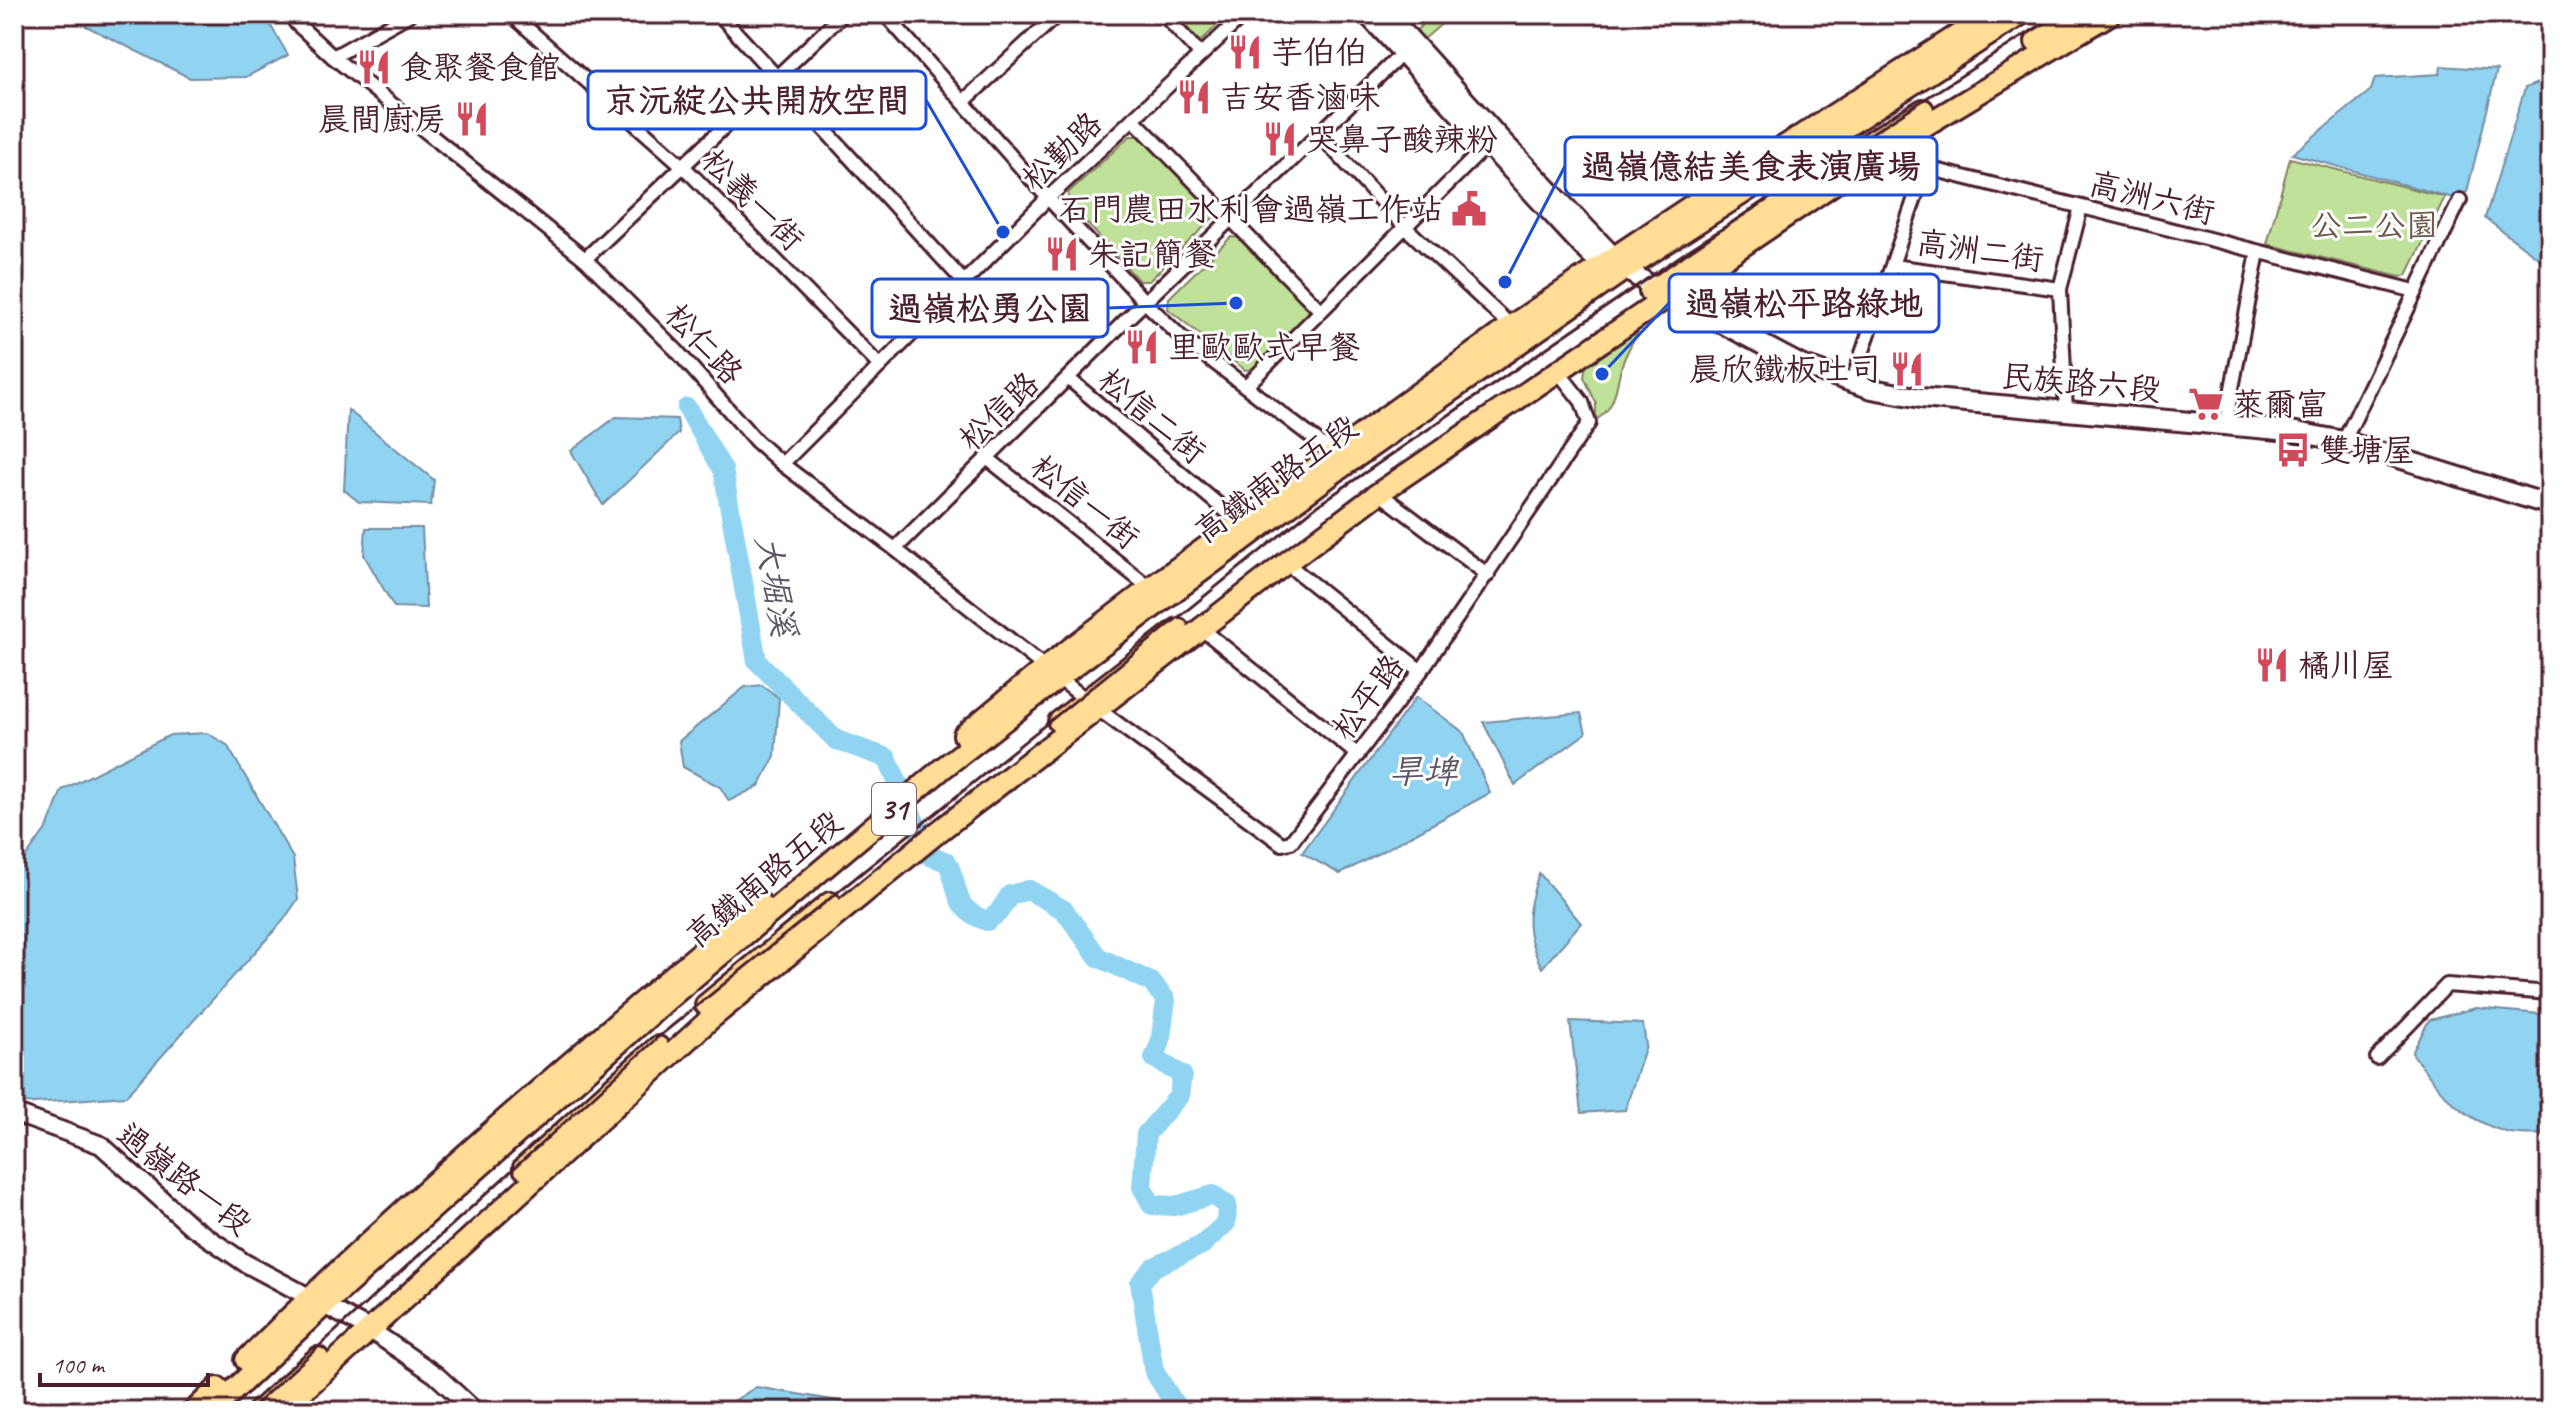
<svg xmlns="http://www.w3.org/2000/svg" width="2564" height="1425" viewBox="0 0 2564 1425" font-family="Caveat,'LXGW WenKai TC',sans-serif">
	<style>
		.green { fill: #c0e19a; stroke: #858062; stroke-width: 2 }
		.water { fill: #90d4f2; stroke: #748ca2; stroke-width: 2 }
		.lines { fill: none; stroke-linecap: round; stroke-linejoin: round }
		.river { stroke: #90d4f2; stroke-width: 20 }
		.minor-casing { stroke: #4a1f2b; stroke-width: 18 }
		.tertiary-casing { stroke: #4a1f2b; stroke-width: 22 }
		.secondary-casing { stroke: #4a1f2b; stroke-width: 24 }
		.primary-casing { stroke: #4a1f2b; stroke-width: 26 }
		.minor { stroke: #fff; stroke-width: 12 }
		.tertiary { stroke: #fff; stroke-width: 16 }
		.secondary { stroke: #fff; stroke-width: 18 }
		.primary { stroke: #ffdd96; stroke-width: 20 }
		.rail { stroke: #4a1f2b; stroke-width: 3 }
		.labels { text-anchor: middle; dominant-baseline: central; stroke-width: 6; stroke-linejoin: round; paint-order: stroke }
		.shield { fill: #fff; stroke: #80626b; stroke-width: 2 }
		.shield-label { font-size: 30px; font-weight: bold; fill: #4a1f2b }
		.poi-label { font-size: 32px; fill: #4a1f2b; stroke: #fff; text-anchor: start }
		.street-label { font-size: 32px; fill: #4a1f2b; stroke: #fff }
		.park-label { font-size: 32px; fill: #6d594c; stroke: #fff }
		.water-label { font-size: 34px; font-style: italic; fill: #5f5567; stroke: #fff }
		.leader { fill: none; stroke: #1d4ed8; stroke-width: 3 }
		.callout-dot { fill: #1d4ed8; stroke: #fff; stroke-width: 3 }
		.callout { fill: #fff; stroke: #1d4ed8; stroke-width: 3 }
		.callout-label { font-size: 34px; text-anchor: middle; font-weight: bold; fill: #4a1f2b }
	</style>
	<rect width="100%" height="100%" fill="#fff"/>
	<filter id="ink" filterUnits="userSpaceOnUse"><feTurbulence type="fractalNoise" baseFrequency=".0125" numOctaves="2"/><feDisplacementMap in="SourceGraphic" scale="16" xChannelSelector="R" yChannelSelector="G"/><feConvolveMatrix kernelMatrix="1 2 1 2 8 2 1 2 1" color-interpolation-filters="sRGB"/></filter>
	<g filter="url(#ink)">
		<g class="green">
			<polygon points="1174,14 1229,14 1200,42"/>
			<polygon points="1433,14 1453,14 1422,41 1414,33"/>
			<polygon points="1130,136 1139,136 1212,210 1213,218 1149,281 1139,281 1068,202 1068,193"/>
			<polygon points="2290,158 2445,197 2407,275 2400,277 2267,244"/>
			<polygon points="1231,237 1239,238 1308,308 1308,316 1254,369 1245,370 1168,309 1169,298"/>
			<path d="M1639 330C1633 341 1626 353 1622 365 1615 386 1618 406 1596 420V403L1584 377 1586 365Z"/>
		</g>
		<g class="water">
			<polygon points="72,14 222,14 240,25 264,14 288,55 246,77 190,78 68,17"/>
			<polygon points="2441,66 2497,70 2467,192 2453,198 2292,154 2371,90 2375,78 2440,74"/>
			<polygon points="2550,78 2550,267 2485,218 2525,88"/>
			<polygon points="348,410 434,480 431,505 359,502 344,490"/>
			<polygon points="616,417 677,419 679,433 603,505 571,451"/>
			<polygon points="366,528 422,528 426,608 394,607 364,555"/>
			<polygon points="762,685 779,698 775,756 759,786 729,801 720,787 683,767 679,741 745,687"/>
			<polygon points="1416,697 1463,732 1490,793 1340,874 1302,853"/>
			<polygon points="1581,713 1586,733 1515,785 1483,722"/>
			<polygon points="207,733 227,745 293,858 298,899 283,921 126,1096 20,1104 14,1100 14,874 48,826 62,790 170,735"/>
			<path d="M1539 873 1581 923 1542 968C1523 930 1526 912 1539 873Z"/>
			<path d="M2476 1008 2550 1015V1134C2536 1134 2519 1136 2506 1132 2461 1119 2438 1090 2412 1053L2429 1020Z"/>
			<polygon points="1570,1021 1643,1024 1646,1045 1625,1110 1581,1113"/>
			<polygon points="756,1387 886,1409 888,1411 718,1411"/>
		</g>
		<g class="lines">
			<path class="river" d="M687 408 723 470 757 661 836 740 887 758 930 856 947 862C962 891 950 908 987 921L998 913 1010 895 1029 890 1064 910 1098 957 1151 982 1166 1000 1160 1044 1154 1058 1182 1075 1179 1096 1146 1134 1142 1187 1152 1205 1175 1206 1213 1195 1227 1205 1226 1223 1202 1245 1154 1267 1140 1283 1154 1371 1179 1411"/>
			<g class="minor-casing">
				<g id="minor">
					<polyline points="291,14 296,23 333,57 585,259 676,350 756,441 782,464 895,549 1098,709 1282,844 1291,842 1421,671 1589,423 1582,402 1557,370"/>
					<polyline points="511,14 683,166 880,366"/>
					<polyline points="719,14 963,281"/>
					<polyline points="885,14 1048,198 1146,303 1181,337 1334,454"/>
					<polyline points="1163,14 1201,55"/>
					<polyline points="333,57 410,14"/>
					<polyline points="963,102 1058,14"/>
					<polyline points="1133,119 1321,311"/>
					<polyline points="1319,134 1406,228 1511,326"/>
					<polyline points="1876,155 2415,291"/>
					<polyline points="585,259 843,14"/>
					<polyline points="1893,266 2060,289"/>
					<polyline points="1069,379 1239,522"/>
					<polyline points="1852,383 1925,168"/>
					<polyline points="1247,385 1491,141"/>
					<polyline points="2066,411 2060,289 2081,207"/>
					<polyline points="2225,425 2258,252"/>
					<polyline points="2344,441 2460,200"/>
					<polyline points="987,458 1150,588"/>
					<polyline points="782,464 1048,198 1245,14"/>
					<polyline points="1379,493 1488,575"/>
					<polyline points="895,549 1127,319 1408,48"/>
					<polyline points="1286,563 1421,671"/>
					<polyline points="1202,629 1358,755"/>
					<polyline points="2377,1058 2447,985 2550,993"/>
				</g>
			</g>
			<g class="tertiary-casing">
				<polyline id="tertiary" points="14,1113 101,1145 191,1226 245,1263 369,1329 436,1375 475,1411"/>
			</g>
			<g class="secondary-casing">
				<g id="secondary">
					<polyline points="1367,14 1583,247 1602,265 1615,267"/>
					<polyline points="1387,14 1502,141 1625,269 1655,288 1801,365 1872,389 1921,398 2291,431 2344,441 2550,505"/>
					<path d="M1721 262C1710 287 1713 303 1729 324"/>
				</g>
			</g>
			<g class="primary-casing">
				<g id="primary">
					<polyline points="2036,42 2082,14"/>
					<polyline points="1650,292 1874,140 1923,110"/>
					<polyline points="1059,722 1178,629"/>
					<polyline points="964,735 1045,668 1150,588 1511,326 1691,206 1991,14"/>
					<polyline points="706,1005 830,903"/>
					<polyline points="524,1168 658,1047"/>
					<path d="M246 1360C409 1199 584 1049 760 903"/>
					<polyline points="194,1411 218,1388"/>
					<polyline points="212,1411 323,1306 669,998 943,768 1079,662 1336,471 1625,269 2021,14"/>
					<polyline points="259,1411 318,1358"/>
					<polyline points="281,1411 709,1020 938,832 1286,563 1379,493 1876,155 2110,14"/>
				</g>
			</g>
			<use href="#minor" class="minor"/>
			<use href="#tertiary" class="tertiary"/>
			<use href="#secondary" class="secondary"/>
			<use href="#primary" class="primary"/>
			<polyline class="rail" points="248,1411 657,1038 1315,507 1689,250 2058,14"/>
		</g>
	</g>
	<defs>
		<g id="restaurant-bare" transform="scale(2.76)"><path d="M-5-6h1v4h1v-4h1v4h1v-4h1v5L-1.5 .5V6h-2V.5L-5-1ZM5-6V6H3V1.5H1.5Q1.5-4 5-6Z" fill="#d1495b" stroke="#fff" stroke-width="2.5" paint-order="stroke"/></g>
		<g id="civic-bare" transform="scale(2.76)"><path d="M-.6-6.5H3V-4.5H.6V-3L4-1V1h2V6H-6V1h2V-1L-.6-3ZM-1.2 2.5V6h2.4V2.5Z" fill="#d1495b" stroke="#fff" stroke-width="2.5" paint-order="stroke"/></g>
		<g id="supermarket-bare" transform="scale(2.76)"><path d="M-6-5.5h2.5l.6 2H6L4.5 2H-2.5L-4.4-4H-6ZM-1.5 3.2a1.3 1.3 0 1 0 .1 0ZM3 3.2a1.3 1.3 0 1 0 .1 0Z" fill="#d1495b" stroke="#fff" stroke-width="2.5" paint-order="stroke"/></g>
		<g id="bus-bare" transform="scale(2.76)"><path d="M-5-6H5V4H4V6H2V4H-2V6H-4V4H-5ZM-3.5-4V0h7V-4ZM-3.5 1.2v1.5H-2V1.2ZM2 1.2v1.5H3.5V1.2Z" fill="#d1495b" stroke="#fff" stroke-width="2.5" paint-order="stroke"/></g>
	</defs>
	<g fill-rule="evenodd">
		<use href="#restaurant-bare" x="1245" y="52"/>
		<use href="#restaurant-bare" x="374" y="67"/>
		<use href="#restaurant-bare" x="1194" y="97"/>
		<use href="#restaurant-bare" x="472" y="119"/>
		<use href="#restaurant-bare" x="1280" y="139"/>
		<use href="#civic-bare" x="1469" y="209"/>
		<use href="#restaurant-bare" x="1062" y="254"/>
		<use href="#restaurant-bare" x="1142" y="347"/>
		<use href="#restaurant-bare" x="1907" y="369"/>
		<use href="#supermarket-bare" x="2206" y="404"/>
		<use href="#bus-bare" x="2293" y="450"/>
		<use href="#restaurant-bare" x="2272" y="665"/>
	</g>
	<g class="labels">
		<rect class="shield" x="872" y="783" width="44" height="52" rx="6"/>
		<g class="shield-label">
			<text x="894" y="809">31</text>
		</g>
		<g class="poi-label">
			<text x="1271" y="52">芋伯伯</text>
			<text x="400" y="67">食聚餐食館</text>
			<text x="1220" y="97">吉安香滷味</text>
			<text x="446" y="119" text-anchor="end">晨間廚房</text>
			<text x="1306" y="139">哭鼻子酸辣粉</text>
			<text x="1443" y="209" text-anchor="end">石門農田水利會過嶺工作站</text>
			<text x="1088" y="254">朱記簡餐</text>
			<text x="1168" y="347">里歐歐式早餐</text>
			<text x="1881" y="369" text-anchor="end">晨欣鐵板吐司</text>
			<text x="2232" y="404">萊爾富</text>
			<text x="2319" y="450">雙塘屋</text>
			<text x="2298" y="665">橘川屋</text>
		</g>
		<g class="street-label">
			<text transform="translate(1062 151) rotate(-44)">松勤路</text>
			<text transform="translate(2152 198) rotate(14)">高洲六街</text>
			<text transform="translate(753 200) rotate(45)">松義一街</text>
			<text transform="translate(1980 251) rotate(8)">高洲二街</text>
			<text transform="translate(704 344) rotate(47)">松仁路</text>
			<text transform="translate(2081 383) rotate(5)">民族路六段</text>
			<text transform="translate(999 411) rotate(-44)">松信路</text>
			<text transform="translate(1152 416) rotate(40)">松信二街</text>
			<text transform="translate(1276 479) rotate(-36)">高鐵南路五段</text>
			<text transform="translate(1085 502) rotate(39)">松信一街</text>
			<text transform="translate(1368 697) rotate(-53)">松平路</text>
			<text transform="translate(764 879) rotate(-40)">高鐵南路五段</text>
			<text transform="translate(184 1179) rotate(38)">過嶺路一段</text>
		</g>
		<g class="park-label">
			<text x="2374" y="225">公二公園</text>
		</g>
		<g class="water-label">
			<text transform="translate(776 586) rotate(80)">大堀溪</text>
			<text x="1423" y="771">旱埤</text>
		</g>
	</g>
	<path class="leader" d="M1003 232L926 100M1505 282L1565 166M1602 374L1669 303M1236 303L1108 308"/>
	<g class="callout-dot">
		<circle cx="1003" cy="232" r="8"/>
		<circle cx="1505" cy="282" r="8"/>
		<circle cx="1602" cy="374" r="8"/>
		<circle cx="1236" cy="303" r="8"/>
	</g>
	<g class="callout">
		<rect x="588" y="71" width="338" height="58" rx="8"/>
		<rect x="1565" y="137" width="372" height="58" rx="8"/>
		<rect x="1669" y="274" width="270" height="58" rx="8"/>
		<rect x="872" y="279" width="236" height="58" rx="8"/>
	</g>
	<g class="callout-label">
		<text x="757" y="112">京沅綻公共開放空間</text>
		<text x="1751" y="178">過嶺億結美食表演廣場</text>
		<text x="1804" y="315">過嶺松平路綠地</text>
		<text x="990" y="320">過嶺松勇公園</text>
	</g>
	<rect width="2564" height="1425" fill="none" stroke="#fff" stroke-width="48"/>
	<rect x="24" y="24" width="2516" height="1377" fill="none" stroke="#4a1f2b" stroke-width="3" filter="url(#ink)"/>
	<path d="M40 1373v12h168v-12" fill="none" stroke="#4a1f2b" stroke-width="4"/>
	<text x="52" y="1373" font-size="24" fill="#4a1f2b" stroke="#ffffff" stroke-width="6" paint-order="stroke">100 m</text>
</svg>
